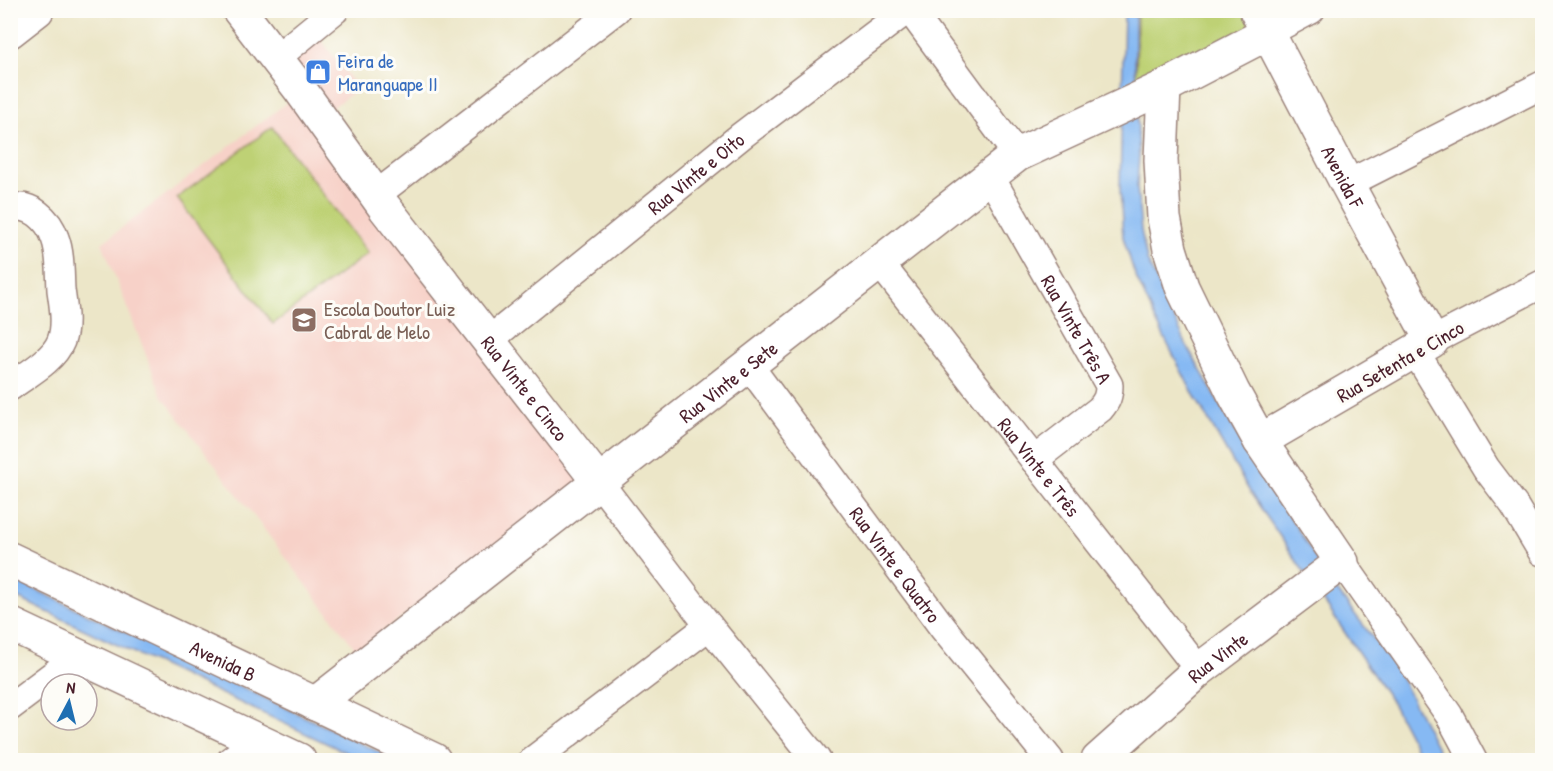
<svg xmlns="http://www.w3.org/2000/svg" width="1553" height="771" viewBox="0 0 1553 771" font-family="'Patrick Hand',sans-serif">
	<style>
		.built { fill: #f7d1c8 }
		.green { fill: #bed174; stroke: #847850; stroke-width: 1.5 }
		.water { fill: #86b9f3; stroke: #686c8f; stroke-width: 1.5 }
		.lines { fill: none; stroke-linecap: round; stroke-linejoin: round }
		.minor-casing { stroke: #9b827a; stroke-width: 30 }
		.tertiary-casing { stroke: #9b827a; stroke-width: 36 }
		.secondary-casing { stroke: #9b827a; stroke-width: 36 }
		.minor { stroke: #fff; stroke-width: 27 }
		.tertiary { stroke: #fff; stroke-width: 33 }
		.secondary { stroke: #fff; stroke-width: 33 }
		.labels { text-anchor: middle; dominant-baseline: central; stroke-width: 6; stroke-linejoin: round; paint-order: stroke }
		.shop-label { font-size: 20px; fill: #366cbe; stroke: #fdfcf7; text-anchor: start }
		.street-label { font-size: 20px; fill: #4a1f2b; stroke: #fdfcf7 }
		.education-label { font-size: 20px; fill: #785e54; stroke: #fdfcf7; text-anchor: start }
	</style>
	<rect width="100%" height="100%" fill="#fdfcf7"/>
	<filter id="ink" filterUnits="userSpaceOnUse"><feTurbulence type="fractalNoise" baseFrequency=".0167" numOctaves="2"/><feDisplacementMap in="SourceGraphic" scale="12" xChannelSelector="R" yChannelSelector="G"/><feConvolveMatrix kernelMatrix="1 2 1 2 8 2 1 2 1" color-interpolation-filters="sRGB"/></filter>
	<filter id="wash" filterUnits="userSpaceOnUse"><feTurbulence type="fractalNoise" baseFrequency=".008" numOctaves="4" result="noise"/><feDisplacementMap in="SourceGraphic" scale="24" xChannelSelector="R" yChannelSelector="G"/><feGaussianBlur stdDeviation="1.35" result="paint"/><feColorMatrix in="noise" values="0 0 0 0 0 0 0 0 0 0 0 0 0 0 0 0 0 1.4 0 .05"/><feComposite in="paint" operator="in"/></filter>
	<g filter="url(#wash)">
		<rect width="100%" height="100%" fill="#ece6c8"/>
		<g class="built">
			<polygon points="315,32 358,88 323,115 278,56"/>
			<polygon points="301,92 592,472 357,651 162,396 102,243"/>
		</g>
		<g class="green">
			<polygon points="1137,11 1249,11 1259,32 1136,91"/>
			<polygon points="272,127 368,253 273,324 177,198"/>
		</g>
		<g class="water">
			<polygon points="1124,11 1135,11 1135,60 1139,156 1137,187 1141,230 1147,260 1187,346 1227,417 1332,584 1396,668 1443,760 1422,760 1391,701 1250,492 1191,390 1157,323 1135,275 1123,237 1120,189"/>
			<polygon points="11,578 396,760 362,760 11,595"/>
		</g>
	</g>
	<g filter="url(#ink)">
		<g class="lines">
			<g class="minor-casing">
				<g id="minor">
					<polyline points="910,10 1017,155"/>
					<polyline points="1268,33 1311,10"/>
					<polyline points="275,59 335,10"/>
					<path id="s1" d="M990 176 1109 385C1109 396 1107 401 1100 409L1034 460"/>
					<polyline points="1347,184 1542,85"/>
					<polyline points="376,195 616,10"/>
					<path d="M10 209C30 201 49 220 55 238 61 254 60 273 61 290 63 305 67 325 61 341 53 361 27 374 10 387"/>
					<path id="s2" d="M879 262 1199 670"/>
					<path id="s3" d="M488 341 741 136 907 10"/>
					<polyline points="1432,341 1542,284"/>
					<polyline points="1415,351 1486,468 1514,505 1542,552"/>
					<path id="s4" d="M748 364 943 628 1050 760"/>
					<polyline points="598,481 709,626 817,760"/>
					<polyline points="1342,562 1449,715 1473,760"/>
					<polyline points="10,707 78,656"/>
					<polyline points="231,760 257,741"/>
					<polyline points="533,760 709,626"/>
				</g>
			</g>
			<g class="tertiary-casing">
				<g id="tertiary">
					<path id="s5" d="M239 10 299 88 385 208 598 481"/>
					<path id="s6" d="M1256 10 1347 184 1432 341 1260 441"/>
					<path id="s7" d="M315 704 1017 155 1164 87 1268 33"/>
					<path id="s8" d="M1098 760 1199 670 1342 562 1260 441 1233 392 1182 287 1170 249 1164 218 1161 160 1164 87"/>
				</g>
			</g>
			<g class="secondary-casing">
				<g id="secondary">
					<polyline points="10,31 37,10"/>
					<path id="s9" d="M10 559 434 760"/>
					<polyline points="10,624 299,760"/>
				</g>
			</g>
			<use href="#minor" class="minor"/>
			<use href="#tertiary" class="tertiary"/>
			<use href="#secondary" class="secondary"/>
		</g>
	</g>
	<defs>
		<g id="shop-square" transform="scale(1.35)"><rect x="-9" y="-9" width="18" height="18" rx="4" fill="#3f7fe0" stroke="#fdfcf7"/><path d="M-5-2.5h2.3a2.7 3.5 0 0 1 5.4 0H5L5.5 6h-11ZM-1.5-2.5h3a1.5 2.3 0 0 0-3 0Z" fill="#fff"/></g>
		<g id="school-square" transform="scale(1.35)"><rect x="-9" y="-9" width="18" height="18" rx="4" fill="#8d6e63" stroke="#fdfcf7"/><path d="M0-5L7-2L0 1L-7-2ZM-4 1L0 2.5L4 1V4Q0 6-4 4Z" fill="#fff"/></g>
	</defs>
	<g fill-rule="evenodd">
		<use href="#shop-square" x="318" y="72"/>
		<use href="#school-square" x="304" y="320"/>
	</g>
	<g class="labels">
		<g class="shop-label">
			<text x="338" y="60">Feira de<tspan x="338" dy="23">Maranguape II</tspan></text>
		</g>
		<g class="street-label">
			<text stroke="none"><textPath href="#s3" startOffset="267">Rua Vinte e Oito</textPath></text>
			<text stroke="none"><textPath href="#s6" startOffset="188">Avenida F</textPath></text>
			<text stroke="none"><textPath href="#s1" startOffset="176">Rua Vinte Três A</textPath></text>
			<text transform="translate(1400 361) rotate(-30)">Rua Setenta e Cinco</text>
			<text stroke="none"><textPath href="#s7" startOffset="524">Rua Vinte e Sete</textPath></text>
			<text stroke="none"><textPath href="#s5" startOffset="474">Rua Vinte e Cinco</textPath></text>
			<text stroke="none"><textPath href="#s2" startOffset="260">Rua Vinte e Três</textPath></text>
			<text stroke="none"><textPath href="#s4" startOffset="249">Rua Vinte e Quatro</textPath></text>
			<text stroke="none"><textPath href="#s8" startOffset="158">Rua Vinte</textPath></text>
			<text stroke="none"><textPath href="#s9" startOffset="236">Avenida B</textPath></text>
		</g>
		<g class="education-label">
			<text x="324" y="308">Escola Doutor Luiz<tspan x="324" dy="23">Cabral de Melo</tspan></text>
		</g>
	</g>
	<rect width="1553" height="771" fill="none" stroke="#fdfcf7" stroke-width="36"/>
	<g transform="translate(69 702) rotate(7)"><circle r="28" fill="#fdfcf7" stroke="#b5a4a5" stroke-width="1.5"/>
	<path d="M0-4.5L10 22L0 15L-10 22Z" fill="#1f6fb2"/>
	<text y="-9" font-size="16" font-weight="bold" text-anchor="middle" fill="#4a1f2b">N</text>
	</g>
</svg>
